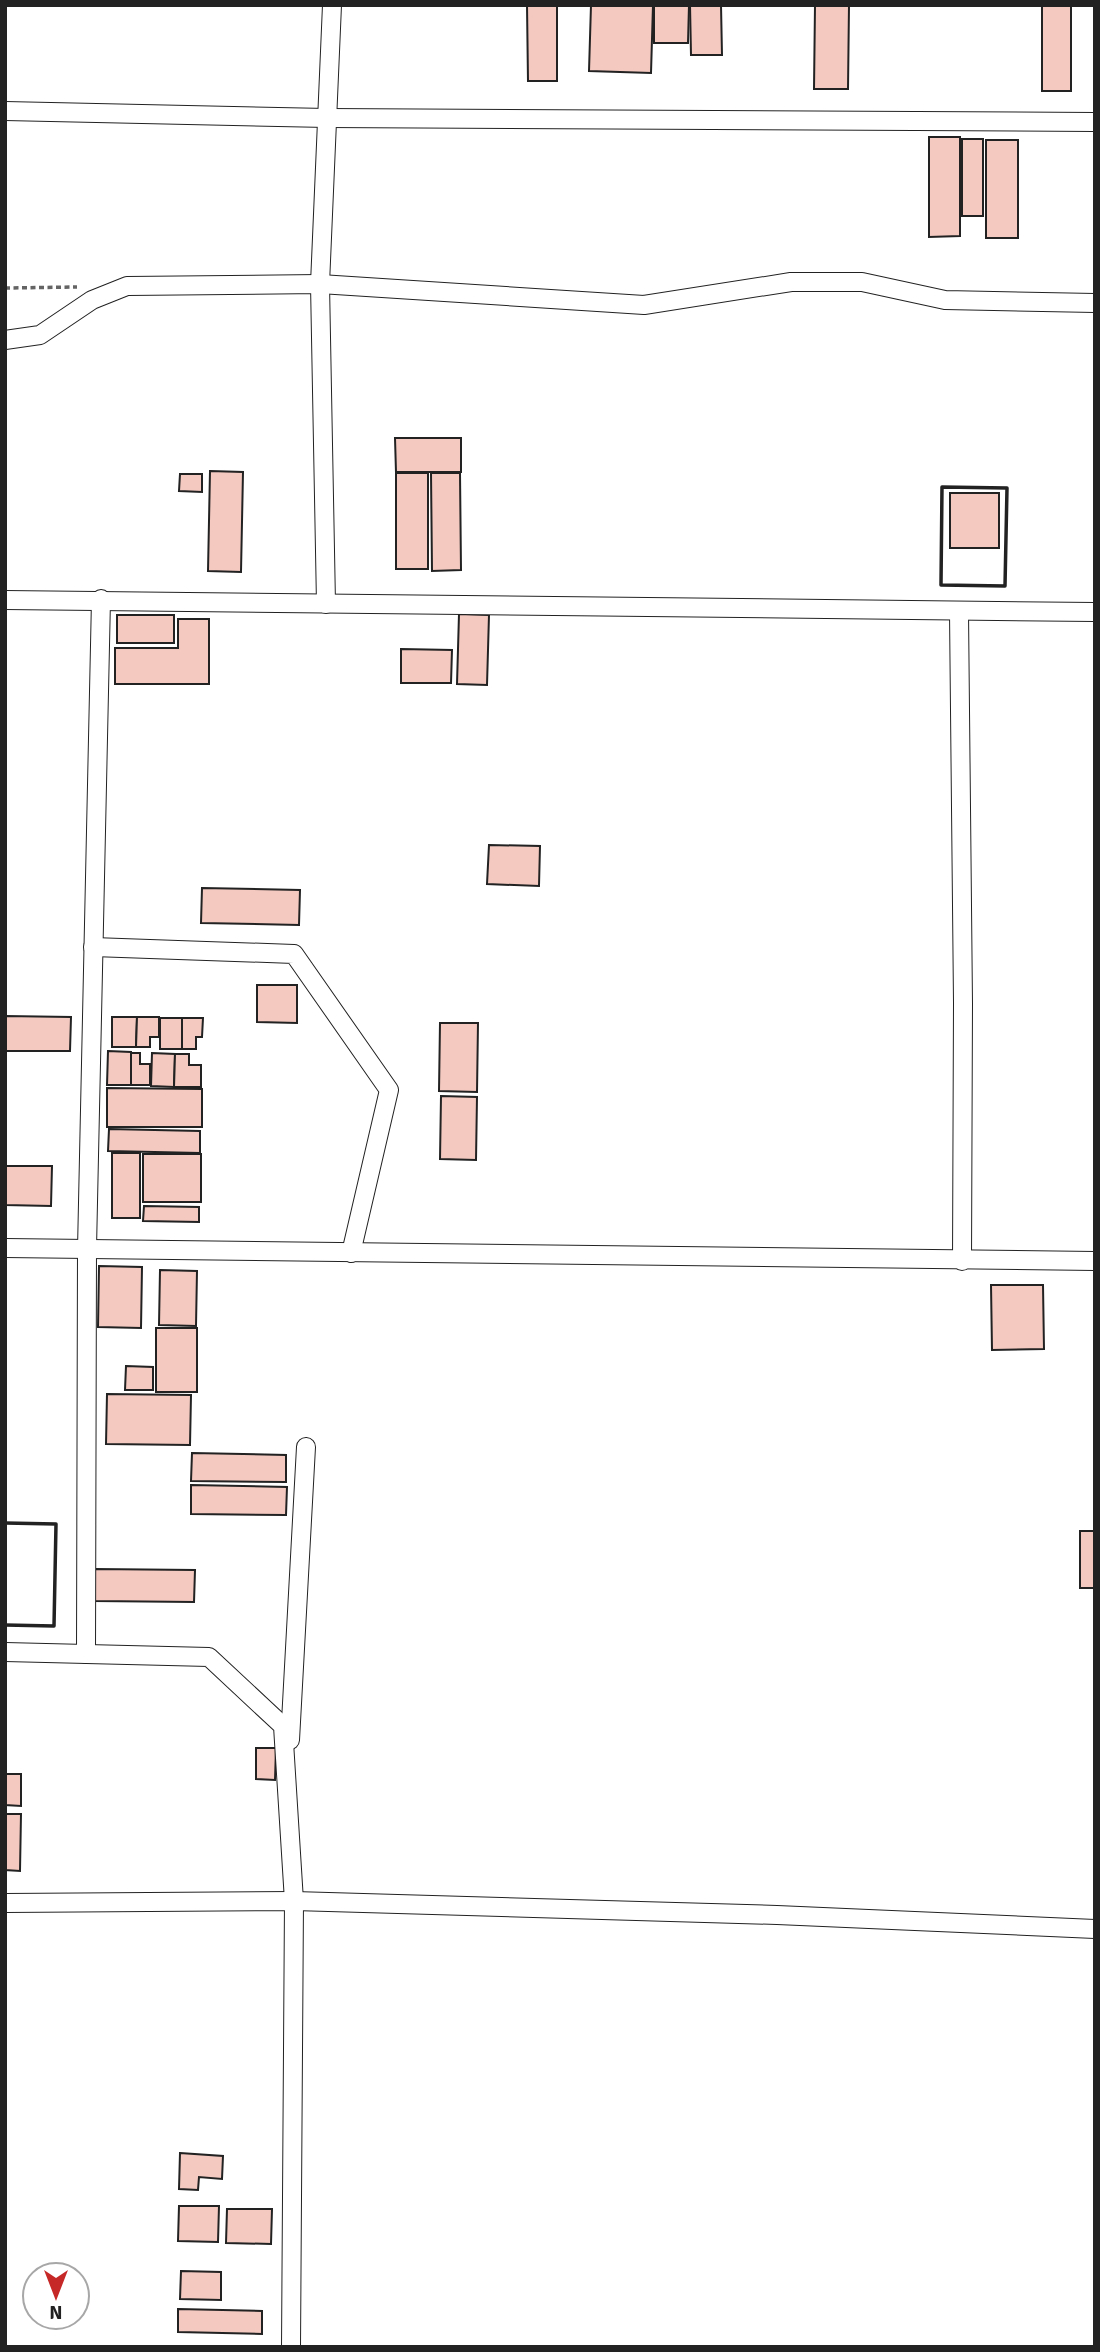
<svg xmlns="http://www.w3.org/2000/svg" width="1100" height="2352" viewBox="0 0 1100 2352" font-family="Signika,sans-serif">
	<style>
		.building { fill: #f3c9c0; stroke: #222; stroke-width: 2 }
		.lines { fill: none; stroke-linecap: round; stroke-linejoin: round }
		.street-casing { stroke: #222; stroke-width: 20 }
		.path { stroke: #646464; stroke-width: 3.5; stroke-dasharray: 5 3.5; stroke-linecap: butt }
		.street { stroke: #fff; stroke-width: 18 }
		.wall { stroke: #222; stroke-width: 3.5 }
	</style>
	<rect width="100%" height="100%" fill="#fff"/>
	<g class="building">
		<polygon points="527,5 557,5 557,81 528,81"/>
		<polygon points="591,5 653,5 651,73 589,71"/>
		<polygon points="654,5 689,5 688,43 654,43"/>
		<polygon points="690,5 721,5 722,55 691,55"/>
		<polygon points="815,5 849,5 848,89 814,89"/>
		<rect x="1042" y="5" width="29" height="86"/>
		<polygon points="929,137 960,137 960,236 929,237"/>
		<rect x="962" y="139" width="21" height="77"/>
		<rect x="986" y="140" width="32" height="98"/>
		<polygon points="395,438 461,438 461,472 396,472"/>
		<polygon points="210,471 243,472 241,572 208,571"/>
		<rect x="396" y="473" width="32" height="96"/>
		<polygon points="431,473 460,473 461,570 432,571"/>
		<polygon points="180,474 202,474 202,492 179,491"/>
		<rect x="950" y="493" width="49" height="55"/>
		<polygon points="459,614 489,615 487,685 457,684"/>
		<rect x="117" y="615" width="57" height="28"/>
		<polygon points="178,619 209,619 209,684 115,684 115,648 178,648"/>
		<polygon points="401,649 452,650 451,683 401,683"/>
		<polygon points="489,845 540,846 539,886 487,884"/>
		<polygon points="202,888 300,890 299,925 201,923"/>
		<polygon points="257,985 297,985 297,1023 257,1022"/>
		<polygon points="5,1016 71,1017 70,1051 5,1051"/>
		<polygon points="112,1017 137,1017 136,1047 112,1047"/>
		<polygon points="137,1017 159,1017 159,1037 150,1037 150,1047 136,1047"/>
		<rect x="160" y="1018" width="22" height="31"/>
		<polygon points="182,1018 203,1018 202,1037 196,1037 196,1049 182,1049"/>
		<polygon points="440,1023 478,1023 477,1092 439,1091"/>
		<polygon points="108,1051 131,1052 131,1085 107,1085"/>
		<polygon points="131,1053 140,1053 140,1064 150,1064 150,1085 131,1085"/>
		<polygon points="152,1053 175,1054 174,1087 151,1086"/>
		<polygon points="175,1054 189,1054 189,1065 201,1065 201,1087 174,1087"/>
		<polygon points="107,1088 202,1089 202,1127 107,1127"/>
		<polygon points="441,1096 477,1097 476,1160 440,1159"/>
		<polygon points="109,1129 200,1131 200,1153 108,1151"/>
		<rect x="112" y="1153" width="28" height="65"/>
		<rect x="143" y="1154" width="58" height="48"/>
		<polygon points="5,1166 52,1166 51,1206 5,1205"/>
		<polygon points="144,1206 199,1207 199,1222 143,1221"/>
		<polygon points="99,1266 142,1267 141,1328 98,1327"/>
		<polygon points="160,1270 197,1271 196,1326 159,1325"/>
		<polygon points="991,1285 1043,1285 1044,1349 992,1350"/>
		<rect x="156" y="1328" width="41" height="64"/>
		<polygon points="126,1366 153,1367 153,1390 125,1390"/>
		<polygon points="107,1394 191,1395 190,1445 106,1444"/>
		<polygon points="192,1453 286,1455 286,1482 191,1481"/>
		<polygon points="191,1485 287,1487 286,1515 191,1514"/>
		<rect x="1080" y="1531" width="15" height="57"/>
		<polygon points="95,1569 195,1570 194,1602 94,1601"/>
		<polygon points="256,1748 276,1748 275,1780 256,1779"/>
		<polygon points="5,1774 21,1774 21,1806 5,1805"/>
		<polygon points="5,1814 21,1814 20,1871 5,1870"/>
		<polygon points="180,2153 223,2156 222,2179 199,2177 198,2190 179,2189"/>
		<polygon points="179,2206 219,2206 218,2242 178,2241"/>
		<polygon points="227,2209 272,2209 271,2244 226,2243"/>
		<polygon points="181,2271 221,2272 221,2300 180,2299"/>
		<polygon points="178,2309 262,2311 262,2334 178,2332"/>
	</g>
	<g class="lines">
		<g class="street-casing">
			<g id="street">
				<polyline points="5,111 327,118 1095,122"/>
				<polyline points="5,340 40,335 92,300 127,286 320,284 644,305 791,282 862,282 945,300 1095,303"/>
				<polyline points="5,600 1095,612"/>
				<polyline points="326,604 320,284 332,5"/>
				<polyline points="959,612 963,1003 962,1261"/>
				<polyline points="93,947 294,954 389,1090 351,1253"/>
				<polyline points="5,1248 1095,1261"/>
				<polyline points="5,1652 209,1657 283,1726 294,1901 291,2347"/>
				<polyline points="86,1654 87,1249 101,599"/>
				<polyline points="290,1740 306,1447"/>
				<polyline points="5,1903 294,1901 777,1915 1095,1929"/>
			</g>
		</g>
		<polyline class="path" points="5,288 77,287"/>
		<use href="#street" class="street"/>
		<g class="wall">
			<polygon points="942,487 1007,488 1005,586 941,585"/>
			<polyline points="5,1523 56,1524 54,1626 5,1625"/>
		</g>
	</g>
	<rect width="1100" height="2352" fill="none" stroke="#222222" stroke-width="14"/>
	<g transform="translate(56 2296) rotate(180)"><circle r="33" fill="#ffffff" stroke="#a7a7a7" stroke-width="2"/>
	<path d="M0-5L12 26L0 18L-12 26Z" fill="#c62828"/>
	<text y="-10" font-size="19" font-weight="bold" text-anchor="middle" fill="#222222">N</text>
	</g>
</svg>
